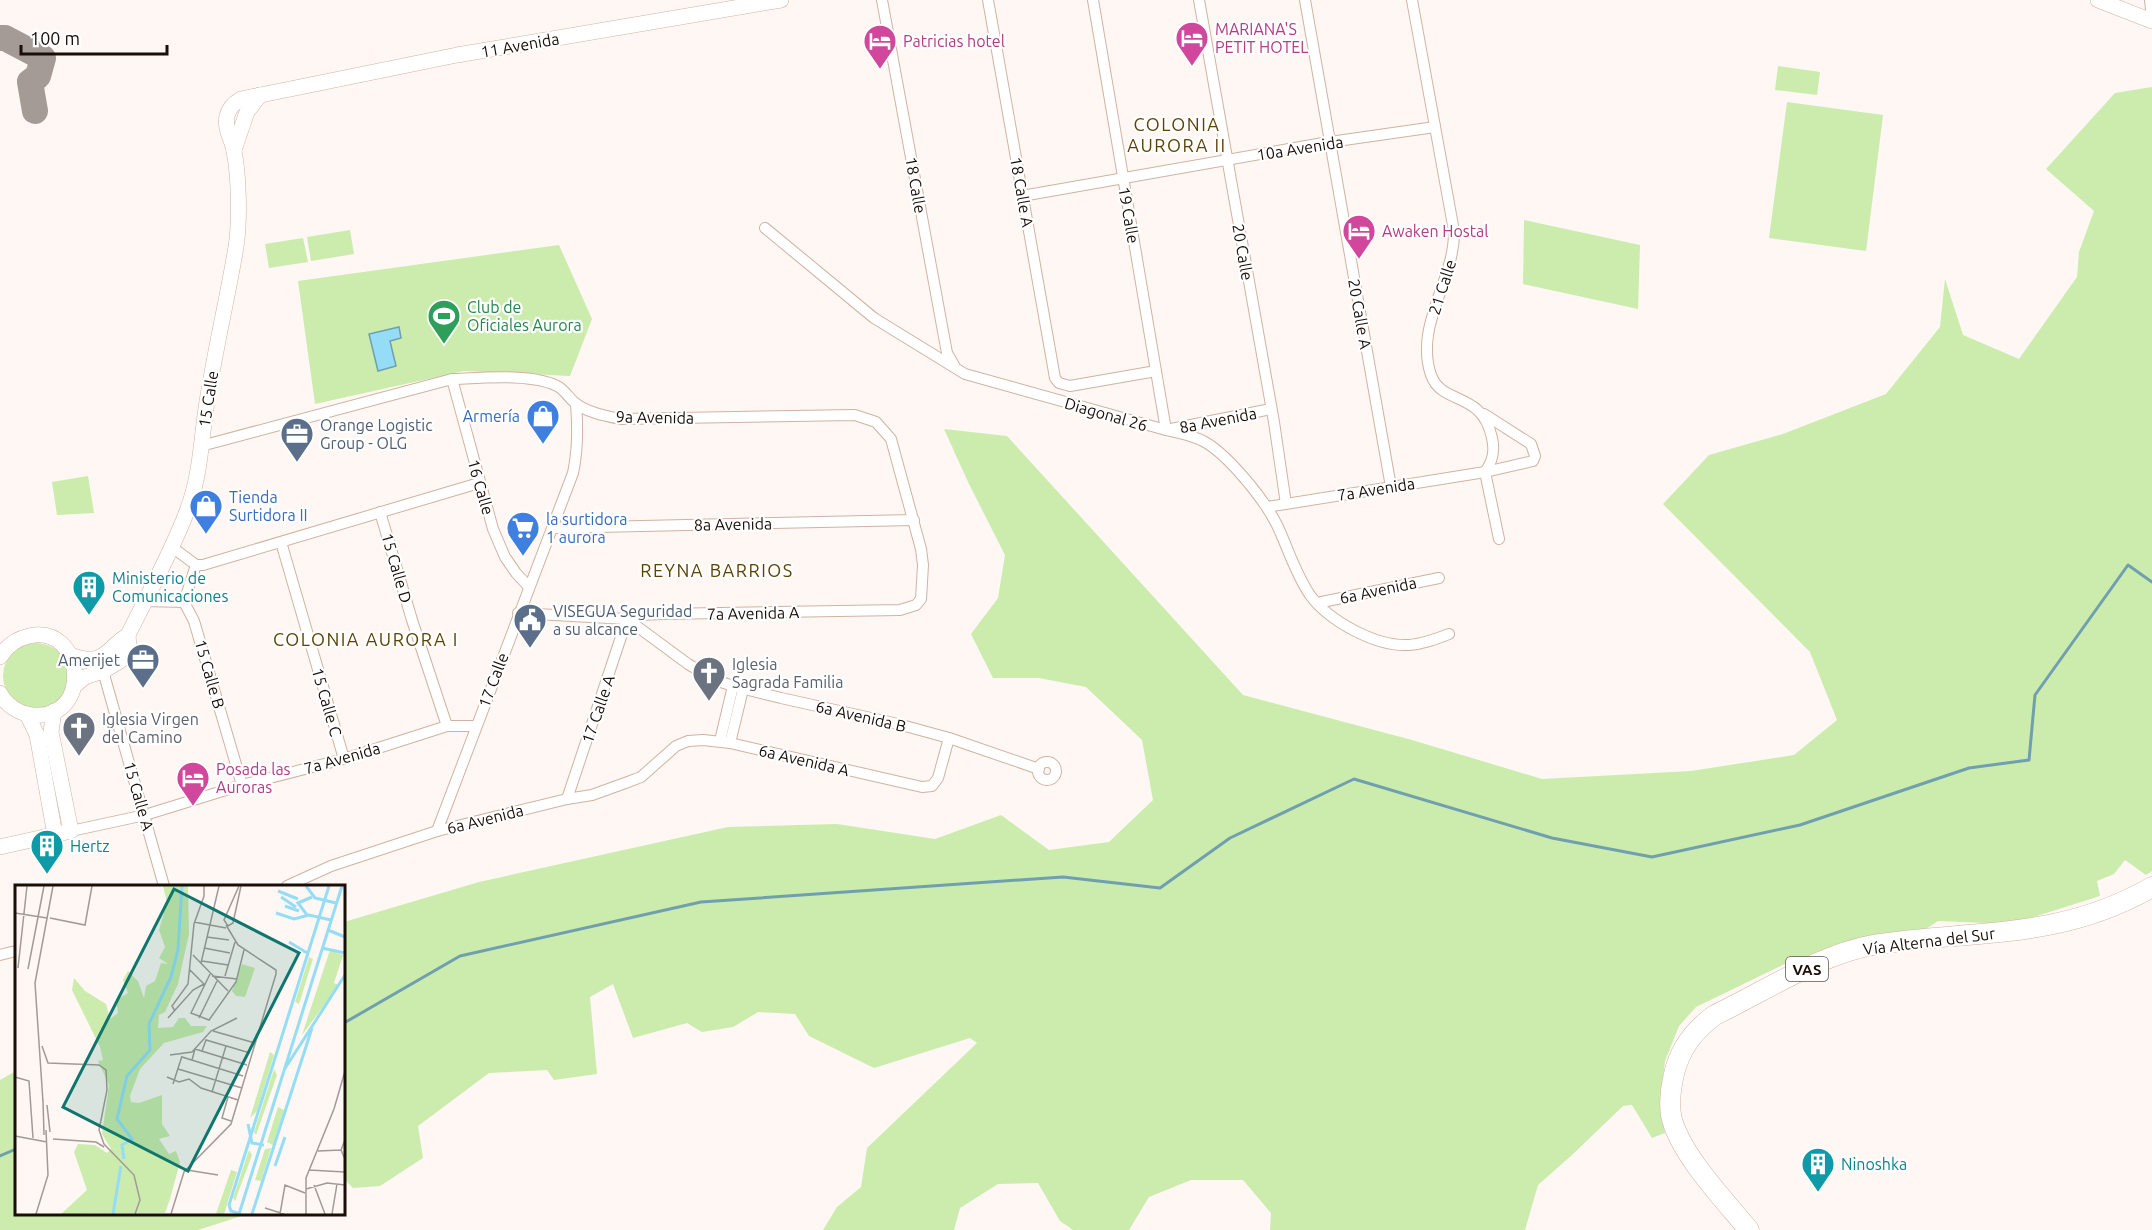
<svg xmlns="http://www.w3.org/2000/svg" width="2152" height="1230" viewBox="0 0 2152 1230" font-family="Ubuntu,sans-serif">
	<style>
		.green { fill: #cbecac }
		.water { fill: #95ddf7; stroke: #709faf; stroke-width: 1.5 }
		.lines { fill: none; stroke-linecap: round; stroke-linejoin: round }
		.stream { stroke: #709faf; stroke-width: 3 }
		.taxiway { stroke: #a49b96; stroke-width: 26 }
		.street-casing { stroke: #d2b2a1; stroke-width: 12 }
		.secondary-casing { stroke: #d2b2a1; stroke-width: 16 }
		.highway-casing { stroke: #d2b2a1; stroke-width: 21 }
		.street { stroke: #fff; stroke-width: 10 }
		.secondary { stroke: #fff; stroke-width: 15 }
		.highway { stroke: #fff; stroke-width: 20 }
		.labels { text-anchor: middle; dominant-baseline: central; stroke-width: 4.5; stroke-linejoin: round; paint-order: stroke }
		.shield { fill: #fff; stroke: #5e5652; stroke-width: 1.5 }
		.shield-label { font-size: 15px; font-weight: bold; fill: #190e08 }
		.hotel-label { font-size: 16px; fill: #b23c85; stroke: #fff; text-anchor: start }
		.street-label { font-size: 16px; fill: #190e08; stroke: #fff }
		.leisure-label { font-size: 16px; fill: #27864d; stroke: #fff; text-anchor: start }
		.shop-label { font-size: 16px; fill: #366cbe; stroke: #fff; text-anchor: start }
		.service-label { font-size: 16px; fill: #4e5e75; stroke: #fff; text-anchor: start }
		.culture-label { font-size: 16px; fill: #0d838f; stroke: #fff; text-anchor: start }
		.worship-label { font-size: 16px; fill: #5b616d; stroke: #fff; text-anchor: start }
		.neighbourhood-label { font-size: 18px; letter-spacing: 1.5px; fill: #5c4304; stroke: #fff }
		.inset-river { fill: none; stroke: #95ddf7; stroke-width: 3 }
		.inset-road { fill: none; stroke: #a29a96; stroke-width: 1.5 }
		.view { fill: #0f766e; fill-opacity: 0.15; stroke: #0f766e; stroke-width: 3 }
		.inset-edge { fill: none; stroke: #190e08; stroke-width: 3 }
	</style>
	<rect width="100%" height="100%" fill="#fef7f4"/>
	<g class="green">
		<polygon points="1778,66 1820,72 1817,95 1775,90"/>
		<polygon points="2152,87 2152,871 2146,875 2125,860 2114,874 2097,881 2100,896 2011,924 1938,921 1926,929 1796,964 1789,962 1696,1007 1679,1026 1665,1061 1660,1102 1665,1133 1652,1138 1632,1105 1623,1106 1572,1155 1538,1185 1525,1230 1270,1230 1271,1213 1243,1180 1191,1180 1149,1197 1129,1230 1073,1230 1060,1221 1038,1183 998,1184 960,1208 954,1230 823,1230 837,1207 861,1187 867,1148 977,1043 970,1038 874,1068 809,1036 795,1014 758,1012 733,1027 702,1032 687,1023 633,1038 613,984 590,997 597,1074 554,1080 547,1070 489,1073 418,1126 423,1158 380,1186 353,1188 346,1181 344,1181 344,922 479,882 728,827 837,824 935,839 1001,815 1049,850 1109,842 1153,800 1142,740 1086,687 1039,678 993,678 971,634 998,598 1005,555 969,484 944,429 1007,436 1243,695 1412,740 1542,779 1691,771 1794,755 1837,720 1810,652 1663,504 1709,455 1783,434 1886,394 1940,327 1945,279 1963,335 2019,359 2077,277 2079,252 2094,211 2046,169 2115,93"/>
		<polygon points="1787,102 1883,115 1866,251 1769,238"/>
		<polygon points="1524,220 1640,245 1638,309 1523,284"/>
		<polygon points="350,230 354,254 311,261 307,237"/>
		<polygon points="303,238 308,262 269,268 265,244"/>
		<polygon points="559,245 592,319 570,376 464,371 315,404 298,281"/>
		<polygon points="88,476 94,513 57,515 52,482"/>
		<circle cx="36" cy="676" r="33"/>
		<polygon points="16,1071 16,1214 248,1214 198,1230 0,1230 0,1080"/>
	</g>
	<polygon class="water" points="399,327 401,338 390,341 396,366 378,371 369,334"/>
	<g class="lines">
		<g class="stream">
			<polyline points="344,1023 460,956 701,902 1063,877 1160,888 1230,838 1354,779 1552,838 1652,857 1800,825 1969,768 2029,760 2035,695 2128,565 2152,582"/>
			<polyline points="0,1156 16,1149"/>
		</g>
		<polyline class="taxiway" points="0,38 5,38 43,58 38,76 30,82 35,111"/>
		<g class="street-casing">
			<g id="street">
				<polyline points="882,0 947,353 954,365"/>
				<polyline points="988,0 1055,378 1059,383 1070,386 1156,371"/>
				<polyline points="1093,0 1166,430 1271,409"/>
				<polyline points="1199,0 1274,422 1286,504"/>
				<polyline points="1305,0 1391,487"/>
				<path d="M1412 0 1454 231C1455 280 1414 325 1431 375 1442 406 1482 390 1492 438 1495 451 1493 461 1485 472"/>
				<polyline points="2150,0 2152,19"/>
				<polyline points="1022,196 1323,143 1435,127"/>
				<path d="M765 228 874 318 965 374 1166 430C1179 433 1193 435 1205 442 1229 456 1264 499 1277 525 1288 548 1295 573 1310 595 1329 621 1376 647 1409 645 1423 644 1436 639 1449 634"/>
				<polyline points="452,379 493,529 505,557 516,573 529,587"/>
				<path d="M201 446 452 379C480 378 532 373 557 386 564 389 568 397 574 402 585 412 606 416 621 419L855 415 876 422 891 439 921 549 923 565 921 599 916 605 900 610 662 614 641 615 627 619 518 613"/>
				<polyline points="1485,472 1499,539"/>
				<polyline points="1267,507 1485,472 1533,461 1535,456 1531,444 1484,414"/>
				<polyline points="380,512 412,620 447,726"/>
				<polyline points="553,528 914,520"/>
				<polyline points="281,542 344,759"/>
				<polyline points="172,547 196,565 203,565 479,483"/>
				<polyline points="145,601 184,602"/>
				<polyline points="184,602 194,621 242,785"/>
				<polyline points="184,602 196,565"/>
				<polyline points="1317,603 1439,578"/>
				<polyline points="103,671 164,886"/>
				<polyline points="720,741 733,686"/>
				<polyline points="730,743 743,689"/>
				<circle cx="1047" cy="771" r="9"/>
				<polyline points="567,799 627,619 688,664 715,680 733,686 781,698 898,724 949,738 1039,769"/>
				<polyline points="71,831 145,815 242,785 344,759 447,726 475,726"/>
				<path d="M437 831 573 473C578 450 578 428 576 404"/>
				<polyline points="287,886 331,866 437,831 567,799 592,795 628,782 641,777 676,746 688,741 703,740 730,743 922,787 932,786 938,778 949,738"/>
				<polyline points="0,955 16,951"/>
			</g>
		</g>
		<g class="secondary-casing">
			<g id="secondary">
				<polyline points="2098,0 2152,21"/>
				<polyline points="234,150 247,112 260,95"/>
				<path d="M70 655C106 667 104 650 128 635"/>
				<path d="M0 657C7 645 16 639 29 636 84 623 94 720 33 715 19 714 6 705 0 693"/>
				<path d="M74 686 85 677 103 671 120 661 129 647 128 635C148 594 171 554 187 511 200 478 201 443 206 408 214 354 227 301 236 247 240 221 239 176 234 151 232 139 224 129 227 116 229 108 234 103 241 99L457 55 781 0"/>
				<polyline points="27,714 37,735 55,835"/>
				<polyline points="0,847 71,831 51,732 54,711"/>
			</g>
		</g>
		<g class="highway-casing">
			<path id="highway" d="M1749 1230C1725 1201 1678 1152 1671 1115 1669 1102 1671 1087 1674 1074 1680 1048 1694 1030 1715 1015 1763 992 1821 954 1873 945 1974 929 2058 941 2152 887"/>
		</g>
		<use href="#street" class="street"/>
		<use href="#secondary" class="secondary"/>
		<use href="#highway" class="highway"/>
	</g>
	<defs>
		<g id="hotel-pin" transform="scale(1.725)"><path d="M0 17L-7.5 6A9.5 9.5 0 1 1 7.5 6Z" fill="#d1479c" stroke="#fff"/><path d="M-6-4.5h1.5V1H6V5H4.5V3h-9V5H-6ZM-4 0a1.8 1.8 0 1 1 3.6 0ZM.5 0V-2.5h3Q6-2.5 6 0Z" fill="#fff"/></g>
		<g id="stadium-pin" transform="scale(1.725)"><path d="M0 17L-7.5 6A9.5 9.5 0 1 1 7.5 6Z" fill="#2e9e5b" stroke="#fff"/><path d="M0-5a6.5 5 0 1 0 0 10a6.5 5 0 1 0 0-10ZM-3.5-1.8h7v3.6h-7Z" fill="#fff"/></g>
		<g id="shop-pin" transform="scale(1.725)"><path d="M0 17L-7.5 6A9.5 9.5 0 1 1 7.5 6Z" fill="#3f7fe0" stroke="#fff"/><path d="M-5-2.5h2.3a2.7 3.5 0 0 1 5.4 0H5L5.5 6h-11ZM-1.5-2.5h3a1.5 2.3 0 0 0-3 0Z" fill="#fff"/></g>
		<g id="office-pin" transform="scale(1.725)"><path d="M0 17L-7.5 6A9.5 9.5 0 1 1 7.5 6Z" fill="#5c6f8a" stroke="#fff"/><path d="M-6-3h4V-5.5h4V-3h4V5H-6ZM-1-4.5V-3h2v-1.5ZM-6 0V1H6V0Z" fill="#fff"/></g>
		<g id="supermarket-pin" transform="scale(1.725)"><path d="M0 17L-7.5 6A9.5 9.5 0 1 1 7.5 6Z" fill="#3f7fe0" stroke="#fff"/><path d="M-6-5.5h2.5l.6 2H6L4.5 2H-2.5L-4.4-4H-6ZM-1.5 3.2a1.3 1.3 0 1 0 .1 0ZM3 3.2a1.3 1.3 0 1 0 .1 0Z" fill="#fff"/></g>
		<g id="building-pin" transform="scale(1.725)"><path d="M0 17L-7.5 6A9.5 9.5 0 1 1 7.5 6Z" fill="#0f9aa8" stroke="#fff"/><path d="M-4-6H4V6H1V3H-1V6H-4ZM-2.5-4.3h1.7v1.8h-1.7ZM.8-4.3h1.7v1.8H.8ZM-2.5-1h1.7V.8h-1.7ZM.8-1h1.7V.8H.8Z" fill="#fff"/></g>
		<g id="civic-pin" transform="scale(1.725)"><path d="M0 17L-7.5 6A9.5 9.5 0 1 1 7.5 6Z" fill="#5c6f8a" stroke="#fff"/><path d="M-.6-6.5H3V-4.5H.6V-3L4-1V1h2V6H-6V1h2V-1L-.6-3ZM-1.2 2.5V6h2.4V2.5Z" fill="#fff"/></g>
		<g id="church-pin" transform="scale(1.725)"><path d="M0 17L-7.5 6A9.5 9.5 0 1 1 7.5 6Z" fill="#6b7280" stroke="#fff"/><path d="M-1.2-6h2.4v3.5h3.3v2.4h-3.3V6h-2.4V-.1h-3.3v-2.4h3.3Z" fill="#fff"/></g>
	</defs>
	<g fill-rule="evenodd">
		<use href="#hotel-pin" x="1192" y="38"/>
		<use href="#hotel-pin" x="880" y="41"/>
		<use href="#hotel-pin" x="1359" y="231"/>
		<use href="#stadium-pin" x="444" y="316"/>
		<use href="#shop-pin" x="543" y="416"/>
		<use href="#office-pin" x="297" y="434"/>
		<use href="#shop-pin" x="206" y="506"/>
		<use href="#supermarket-pin" x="523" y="528"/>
		<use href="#building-pin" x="89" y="587"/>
		<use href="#civic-pin" x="530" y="620"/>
		<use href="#office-pin" x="143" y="660"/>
		<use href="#church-pin" x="709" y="673"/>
		<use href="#church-pin" x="79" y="728"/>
		<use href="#hotel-pin" x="193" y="778"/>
		<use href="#building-pin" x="47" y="846"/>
		<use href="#building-pin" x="1818" y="1164"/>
	</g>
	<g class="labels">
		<rect class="shield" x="1786" y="957" width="42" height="24" rx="4.5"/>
		<g class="shield-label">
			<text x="1807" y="969">VAS</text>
		</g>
		<g class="hotel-label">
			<text x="1215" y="29">MARIANA'S<tspan x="1215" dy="18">PETIT HOTEL</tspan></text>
			<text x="903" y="41">Patricias hotel</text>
			<text x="1382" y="231">Awaken Hostal</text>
			<text x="216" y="769">Posada las<tspan x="216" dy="18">Auroras</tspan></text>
		</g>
		<g class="street-label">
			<text transform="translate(520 45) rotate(-10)">11 Avenida</text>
			<text transform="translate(1300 148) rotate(-9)">10a Avenida</text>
			<text transform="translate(916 185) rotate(80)">18 Calle</text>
			<text transform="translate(1022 192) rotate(80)">18 Calle A</text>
			<text transform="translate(1129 215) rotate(80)">19 Calle</text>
			<text transform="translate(1243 252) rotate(80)">20 Calle</text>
			<text transform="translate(1442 287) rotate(-72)">21 Calle</text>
			<text transform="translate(1360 314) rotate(80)">20 Calle A</text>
			<text transform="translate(208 399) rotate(-81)">15 Calle</text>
			<text transform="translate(1106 414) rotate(16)">Diagonal 26</text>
			<text transform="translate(655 417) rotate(1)">9a Avenida</text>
			<text transform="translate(1218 420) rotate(-11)">8a Avenida</text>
			<text transform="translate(481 487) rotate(74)">16 Calle</text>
			<text transform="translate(1376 489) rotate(-9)">7a Avenida</text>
			<text transform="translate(733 524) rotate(-1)">8a Avenida</text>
			<text transform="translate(397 568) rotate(74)">15 Calle D</text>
			<text transform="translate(1378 590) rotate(-12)">6a Avenida</text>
			<text transform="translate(753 613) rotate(-1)">7a Avenida A</text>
			<text transform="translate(210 674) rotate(74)">15 Calle B</text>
			<text transform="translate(493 680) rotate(-69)">17 Calle</text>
			<text transform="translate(327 702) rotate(74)">15 Calle C</text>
			<text transform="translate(598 709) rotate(-71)">17 Calle A</text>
			<text transform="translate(861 716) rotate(13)">6a Avenida B</text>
			<text transform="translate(342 758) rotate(-16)">7a Avenida</text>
			<text transform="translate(804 760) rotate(13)">6a Avenida A</text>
			<text transform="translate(139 796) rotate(74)">15 Calle A</text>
			<text transform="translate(485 819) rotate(-14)">6a Avenida</text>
			<text transform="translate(1929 941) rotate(-7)">Vía Alterna del Sur</text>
		</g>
		<g class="leisure-label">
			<text x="467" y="307">Club de<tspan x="467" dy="18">Oficiales Aurora</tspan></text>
		</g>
		<g class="shop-label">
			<text x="520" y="416" text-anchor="end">Armería</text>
			<text x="229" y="497">Tienda<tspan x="229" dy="18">Surtidora II</tspan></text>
			<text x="546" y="519">la surtidora<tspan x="546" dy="18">1 aurora</tspan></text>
		</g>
		<g class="service-label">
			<text x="320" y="425">Orange Logistic<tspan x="320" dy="18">Group - OLG</tspan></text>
			<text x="553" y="611">VISEGUA Seguridad<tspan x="553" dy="18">a su alcance</tspan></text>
			<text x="120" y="660" text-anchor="end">Amerijet</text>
		</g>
		<g class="culture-label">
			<text x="112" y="578">Ministerio de<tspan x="112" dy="18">Comunicaciones</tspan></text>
			<text x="70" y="846">Hertz</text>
			<text x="1841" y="1164">Ninoshka</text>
		</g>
		<g class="worship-label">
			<text x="732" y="664">Iglesia<tspan x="732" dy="18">Sagrada Familia</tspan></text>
			<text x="102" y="719">Iglesia Virgen<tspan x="102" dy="18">del Camino</tspan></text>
		</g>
		<g class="neighbourhood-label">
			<text x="1177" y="124">COLONIA<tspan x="1177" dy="21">AURORA II</tspan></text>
			<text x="717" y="570">REYNA BARRIOS</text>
			<text x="366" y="639">COLONIA AURORA I</text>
		</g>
	</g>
	<g transform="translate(15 885)">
		<rect width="330" height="330" fill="#fef7f4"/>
		<path d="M148 1H173L174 49 163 99 150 127 144 130 143 143 158 142 164 133H170L176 141H192L188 147 149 158 125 184 115 211 116 217 124 218 147 210V239L155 251 144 254 154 269 161 266 165 277 155 314 150 328 46 329 72 305 59 267 63 259 80 260 92 268 96 264 87 249 94 200 83 176 88 175 85 162 57 105 59 93 70 106 91 119 95 134 103 128 101 115 113 108 108 95 113 86 123 96 129 113 131 101 140 96 146 78 153 79 144 73 150 62 144 45 152 17ZM315 65 328 70 319 98 324 100 287 150ZM294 72 298 74 284 119 280 117ZM227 79 240 83 230 112 221 111 217 106ZM255 167 259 170 242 226 235 233ZM259 184 262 190 241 250 239 247ZM263 222 269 225 258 260 252 257ZM256 263 246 296 240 295 250 264ZM234 265 237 270 220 316 218 313ZM216 285 222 287 209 329H201Z" fill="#cbecac"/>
		<path class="inset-river" d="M291 1 300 13 321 18M263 6 283 14M266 12 281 22M281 25 270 21 284 26M261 28 279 34 294 30 316 35M292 30 283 18 297 12M313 45 330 52M274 57 294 69M307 63 330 68M269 185 330 90M233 239 237 258 249 260M109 274 107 260 117 254 102 234 108 208 112 191 135 165 134 139 156 92 163 65 167 1M260 281 270 252M98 329 106 281M224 329 327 1M226 329 216 326 214 320 314 1M237 329 297 143"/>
		<path class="inset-road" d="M224 1 209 35 213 41 218 38 226 1M0 28 32 33M35 33 70 40 77 1M179 37 211 43M211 40 223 60 261 85V89M192 52 214 55M189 63 215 68M178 70 213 106M187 76 213 80M186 78 204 1M3 83 12 1M13 84 29 1M195 89 176 128 194 135 221 97 229 65M197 91 222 94M210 91 220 57M160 126 157 121 173 99 179 39 189 11V1M153 133 178 105 189 99 174 84M184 133 202 96M198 146 240 158M27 161 33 178 84 180 91 185 92 205 84 245 89 259 119 290 125 315 120 329M187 166 191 155 235 168M155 170 177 167 196 146 222 133M167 172 228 191M177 175 180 164 232 180M163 184 227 203M0 192 14 196 18 253M152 192 164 197 174 194 186 203 223 215M158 199 167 171M197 207 211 161M213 212 207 233 216 236M28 215 29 250M28 217 20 98 38 1M32 220 35 247M0 251 32 257M38 254 81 257 89 262M330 255 326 265 330 274M303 266 326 265M172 285 203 290M294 285 330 287M299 300 310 329M291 304 312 298 330 300M250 323 269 329M21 329 33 290 31 245M156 329 169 287 216 239 261 89M265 329 270 300 290 308M291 329V293L319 224 330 186M317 329 322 299"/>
		<path class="view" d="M159 4 284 68 173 286 48 222Z"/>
		<rect width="330" height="330" class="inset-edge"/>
	</g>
	<path d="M21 45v9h146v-9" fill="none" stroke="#190e08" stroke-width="3"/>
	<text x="30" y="45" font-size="18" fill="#190e08" stroke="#ffffff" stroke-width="4.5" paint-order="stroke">100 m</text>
</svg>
